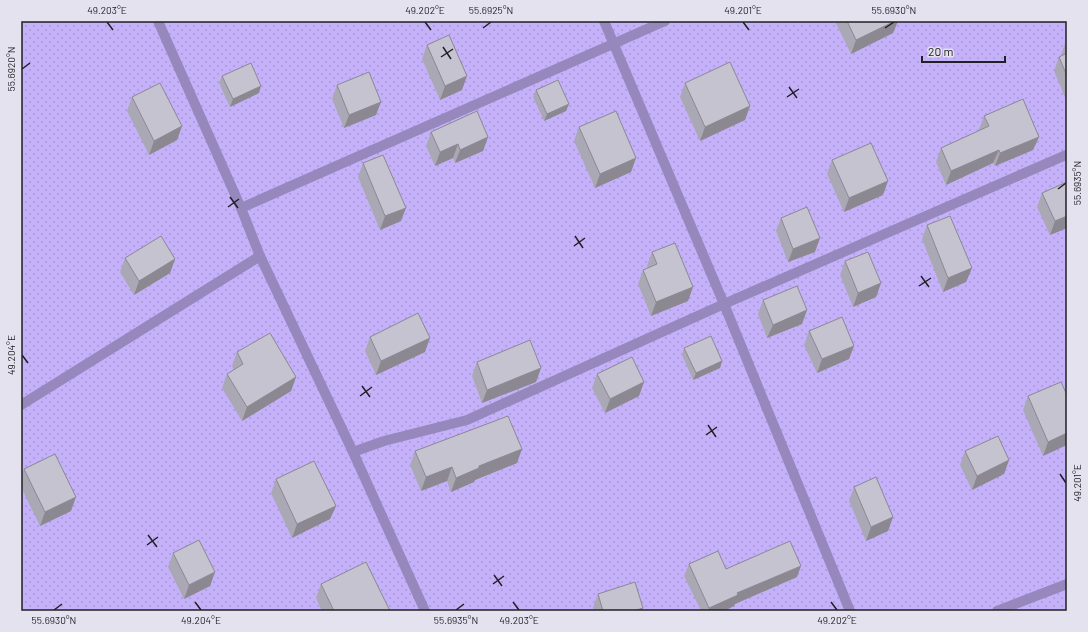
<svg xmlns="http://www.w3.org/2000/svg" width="1088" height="632" viewBox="0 0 1088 632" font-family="Barlow,sans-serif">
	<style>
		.garden { fill: url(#garden-dots) }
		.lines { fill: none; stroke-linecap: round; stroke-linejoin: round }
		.service { stroke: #9688bc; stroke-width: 10 }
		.wall { fill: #aaa8b4 }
		.shaded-wall { fill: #8b8892 }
		.building { fill: #c6c3d1; stroke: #8b8892 }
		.ticks { fill: none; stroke: #212025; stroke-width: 1.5 }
		.neatline { fill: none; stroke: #212025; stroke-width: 1.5 }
		.ticks-label { font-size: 10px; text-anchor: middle; fill: #212025 }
	</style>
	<defs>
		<pattern id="garden-dots" width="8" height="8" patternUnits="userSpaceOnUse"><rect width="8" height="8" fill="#c5b1fa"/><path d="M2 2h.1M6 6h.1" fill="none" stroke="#a998d6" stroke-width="1.8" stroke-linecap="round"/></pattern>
	</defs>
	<rect width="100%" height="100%" fill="#e5e2f0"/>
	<rect class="garden" x="21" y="21" width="1046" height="590"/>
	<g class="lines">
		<g class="service">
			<polyline points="158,21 241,208 260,256 353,452 425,611"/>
			<polyline points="604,21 724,304 850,611"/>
			<polyline points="241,208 665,21"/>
			<polyline points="21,405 260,256"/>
			<polyline points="353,452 384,441 467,420 724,304 1066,155"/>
			<polyline points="997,611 1067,584"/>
		</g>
	</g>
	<g class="wall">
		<polygon points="835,21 898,21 893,33 851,54"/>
		<polygon points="1067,38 1067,102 1054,71 1059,57 1063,55 1062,52"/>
		<polygon points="427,45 462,90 440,100 422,59"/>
		<polygon points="222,76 259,93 230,107 219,83"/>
		<polygon points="685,83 750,106 745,120 700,141 680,97"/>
		<polygon points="337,85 376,115 344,128 332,99"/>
		<polygon points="536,90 566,111 544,121 533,97"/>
		<polygon points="132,97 182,126 177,140 149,155 127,111"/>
		<polygon points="984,116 1039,137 1033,150 995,166 993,163 946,185 936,162 941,148 980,130 979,129"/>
		<polygon points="579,127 636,158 631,172 595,188 574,141"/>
		<polygon points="431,132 488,137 483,151 455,163 453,158 435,166 426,146"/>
		<polygon points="832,160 883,195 844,212 827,174"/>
		<polygon points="363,163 401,221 380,230 358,177"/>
		<polygon points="1042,193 1067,228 1050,235 1037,207"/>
		<polygon points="781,218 815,252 788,262 776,231"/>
		<polygon points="927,225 972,268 966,282 943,292 922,239"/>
		<polygon points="652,252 693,287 688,301 651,316 638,284 643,270 648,268 647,266"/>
		<polygon points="125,258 175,259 170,273 134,295 120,272"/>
		<polygon points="845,261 881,283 876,297 853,307 840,275"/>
		<polygon points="763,300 807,310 802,324 767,338 758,314"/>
		<polygon points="809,331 854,346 849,359 817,373 804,345"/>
		<polygon points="370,337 425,352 376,375 365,351"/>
		<polygon points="684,348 722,361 720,368 693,380 682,355"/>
		<polygon points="237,352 296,377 291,391 242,421 222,388 227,374 234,370 232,366"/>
		<polygon points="477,362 541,368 536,382 482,403 472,376"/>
		<polygon points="597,374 644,382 639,396 605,413 592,388"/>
		<polygon points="1067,395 1043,456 1023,410 1028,396"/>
		<polygon points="415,451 517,463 475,480 474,482 451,492 447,481 421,491 410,465"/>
		<polygon points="965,451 1009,460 1004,474 972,490 960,465"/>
		<polygon points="24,469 71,511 40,526 21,487 21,478"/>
		<polygon points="276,479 336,506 330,519 292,538 271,493"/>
		<polygon points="854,487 893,517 888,531 866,541 849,501"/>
		<polygon points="173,553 215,572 210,586 184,599 168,567"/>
		<polygon points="689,564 726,569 797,577 735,604 734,606 724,611 701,611 684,576"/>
		<polygon points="321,584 390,611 322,611 316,598"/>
		<polygon points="598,594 642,611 594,611 593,608"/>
	</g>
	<g class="shaded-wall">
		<polygon points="895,21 898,21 893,33 851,54 856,40"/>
		<polygon points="467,76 462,90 440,100 445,86"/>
		<polygon points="261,86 259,93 230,107 233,99"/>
		<polygon points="381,102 376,115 344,128 349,115"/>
		<polygon points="569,104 566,111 544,121 547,114"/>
		<polygon points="750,106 745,120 700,141 705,127"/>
		<polygon points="182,126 177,140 149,155 154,141"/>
		<polygon points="488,137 483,151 455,163 460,150"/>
		<polygon points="1039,137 1033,150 995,166 1000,153"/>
		<polygon points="458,144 453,158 435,166 440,152"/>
		<polygon points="999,150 993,163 946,185 951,171"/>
		<polygon points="636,158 631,172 595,188 600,174"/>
		<polygon points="888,181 883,195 844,212 849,198"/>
		<polygon points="406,208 401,221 380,230 385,216"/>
		<polygon points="1067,216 1067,228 1050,235 1055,221"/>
		<polygon points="820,238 815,252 788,262 793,249"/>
		<polygon points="175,259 170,273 134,295 139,281"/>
		<polygon points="972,268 966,282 943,292 948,278"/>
		<polygon points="881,283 876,297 853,307 858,293"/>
		<polygon points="693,287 688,301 651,316 656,302"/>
		<polygon points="807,310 802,324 767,338 773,325"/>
		<polygon points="430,338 425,352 376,375 381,361"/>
		<polygon points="854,346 849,359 817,373 822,359"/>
		<polygon points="722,361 720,368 693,380 696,373"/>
		<polygon points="541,368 536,382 482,403 487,390"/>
		<polygon points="296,377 291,391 242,421 247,407"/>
		<polygon points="644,382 639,396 605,413 610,399"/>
		<polygon points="1067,433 1067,445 1043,456 1048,442"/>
		<polygon points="522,449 517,463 475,480 474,482 451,492 456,478 479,466"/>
		<polygon points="1009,460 1004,474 972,490 977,476"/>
		<polygon points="452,467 447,481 421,491 426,477"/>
		<polygon points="76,497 71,511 40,526 45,512"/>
		<polygon points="336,506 330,519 292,538 297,524"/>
		<polygon points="893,517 888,531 866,541 871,527"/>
		<polygon points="801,566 797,577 735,604 734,606 724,611 708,611 709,608 737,593"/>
		<polygon points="215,572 210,586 184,599 189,585"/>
		<polygon points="643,608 642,611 633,611"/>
	</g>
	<g class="building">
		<polygon points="847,21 895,21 856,40"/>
		<polygon points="449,35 467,76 445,86 427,45"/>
		<polygon points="1067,53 1067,76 1059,57"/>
		<polygon points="730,62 750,106 705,127 685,83"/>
		<polygon points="251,63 261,86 233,99 222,76"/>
		<polygon points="369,72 381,102 349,115 337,85"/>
		<polygon points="558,80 569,104 547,114 536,90"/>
		<polygon points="160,83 182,126 154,141 132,97"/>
		<polygon points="1023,99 1039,137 1000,153 999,150 951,171 941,148 989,126 984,116"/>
		<polygon points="477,111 488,137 460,150 458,144 440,152 431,132"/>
		<polygon points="616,111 636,158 600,174 579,127"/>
		<polygon points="871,143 888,181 849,198 832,160"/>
		<polygon points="383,155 406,208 385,216 363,163"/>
		<polygon points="1067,182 1067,216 1055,221 1042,193"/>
		<polygon points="807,207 820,238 793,249 781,218"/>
		<polygon points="950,216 972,268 948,278 927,225"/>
		<polygon points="161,236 175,259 139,281 125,258"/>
		<polygon points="675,243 693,287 656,302 643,270 657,264 652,252"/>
		<polygon points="868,252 881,283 858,293 845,261"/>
		<polygon points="797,286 807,310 773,325 763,300"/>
		<polygon points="418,313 430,338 381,361 370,337"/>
		<polygon points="842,317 854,346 822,359 809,331"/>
		<polygon points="270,333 296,377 247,407 227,374 243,364 237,352"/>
		<polygon points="711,336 722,361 696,373 684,348"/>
		<polygon points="530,340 541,368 487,390 477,362"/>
		<polygon points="632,357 644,382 610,399 597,374"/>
		<polygon points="1061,382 1067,395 1067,433 1048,442 1028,396"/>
		<polygon points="508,416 522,449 479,466 479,468 456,478 452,467 426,477 415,451"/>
		<polygon points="998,436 1009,460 977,476 965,451"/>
		<polygon points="55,454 76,497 45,512 24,469"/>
		<polygon points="314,461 336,506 297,524 276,479"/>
		<polygon points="876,477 893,517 871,527 854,487"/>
		<polygon points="199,540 215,572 189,585 173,553"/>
		<polygon points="790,541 801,566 737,593 738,595 709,608 689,564 718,551 726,569"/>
		<polygon points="366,562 390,611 334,611 321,584"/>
		<polygon points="635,582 643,608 633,611 603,611 598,594"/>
	</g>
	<path class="ticks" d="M107 22 113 30M425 22 431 30M743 22 749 30M483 28 491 22M885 28 894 22M443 47 451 59M441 57 453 49M22 69 30 63M789 87 797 98M787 97 799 89M1058 189 1066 183M230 197 238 208M228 207 239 199M575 236 583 248M574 246 585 238M921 276 929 287M919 286 931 278M22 355 28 363M362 386 370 397M360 396 372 387M708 425 716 437M706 435 717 427M1060 474 1066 483M148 535 157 547M147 545 158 537M494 575 502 586M493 584 504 576M195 602 201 610M513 602 519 610M831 602 837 610M54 610 62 604M456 610 464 604"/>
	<rect width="1088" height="632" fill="none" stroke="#e5e2f0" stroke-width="44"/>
	<path d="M922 56v6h83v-6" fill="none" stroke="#212025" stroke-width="2"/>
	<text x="928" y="56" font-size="12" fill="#212025" stroke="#e5e2f0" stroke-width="3" paint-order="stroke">20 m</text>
	<rect x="22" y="22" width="1044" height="588" class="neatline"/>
	<g class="ticks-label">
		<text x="107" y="14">49.203°E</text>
		<text x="425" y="14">49.202°E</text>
		<text x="491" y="14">55.6925°N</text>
		<text x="743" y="14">49.201°E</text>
		<text x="894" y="14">55.6930°N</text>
		<text transform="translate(11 69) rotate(-90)" y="4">55.6920°N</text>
		<text transform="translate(1077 183) rotate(-90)" y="4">55.6935°N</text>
		<text transform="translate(11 355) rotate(-90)" y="4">49.204°E</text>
		<text transform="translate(1077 483) rotate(-90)" y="4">49.201°E</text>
		<text x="54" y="624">55.6930°N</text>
		<text x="201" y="624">49.204°E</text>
		<text x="456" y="624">55.6935°N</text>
		<text x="519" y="624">49.203°E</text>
		<text x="837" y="624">49.202°E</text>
	</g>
</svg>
